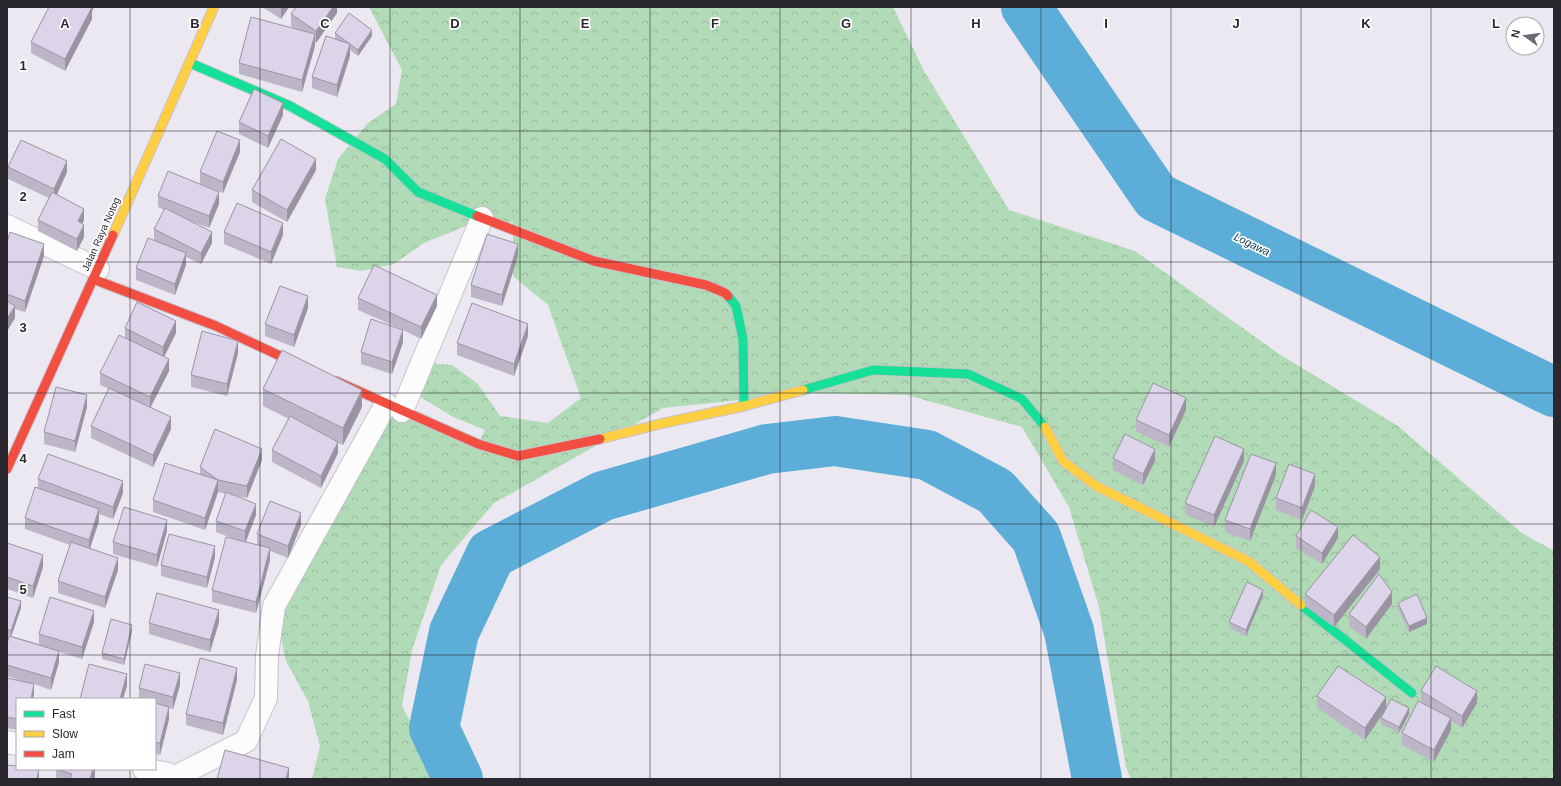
<svg xmlns="http://www.w3.org/2000/svg" width="1561" height="786" viewBox="0 0 1561 786" font-family="Helvetica,sans-serif">
	<style>
		.forest { fill: url(#forest-crowns) }
		.lines { fill: none; stroke-linecap: round; stroke-linejoin: round }
		.river { stroke: #5cadd8; stroke-width: 50 }
		.street-casing { stroke: #c6c3cb; stroke-width: 24 }
		.fast-casing { stroke: #c6c3cb; stroke-width: 11 }
		.slow-casing { stroke: #c6c3cb; stroke-width: 11 }
		.jam-casing { stroke: #c6c3cb; stroke-width: 11 }
		.street { stroke: #fcfcfd; stroke-width: 22 }
		.fast { stroke: #16e098; stroke-width: 9 }
		.slow { stroke: #ffcf43; stroke-width: 9 }
		.jam { stroke: #f24e42; stroke-width: 9 }
		.wall { fill: #bdb6c8 }
		.shaded-wall { fill: #9a94a2 }
		.building { fill: #dcd4e8; stroke: #9a94a2 }
		.grid { fill: none; stroke: #2a282e; stroke-width: 1; stroke-opacity: 0.55 }
		.labels { text-anchor: middle; dominant-baseline: central; stroke-width: 3.5; stroke-linejoin: round; paint-order: stroke }
		.street-label { font-size: 10px; fill: #2a282e; stroke: #fff }
		.water-label { font-size: 11px; font-style: italic; fill: #0f3c54; stroke: #fff }
		.grid-label { font-size: 13px; text-anchor: middle; font-weight: bold; fill: #2a282e; stroke: #fff; stroke-width: 3.5; stroke-linejoin: round; paint-order: stroke }
	</style>
	<defs>
		<pattern id="forest-crowns" width="20" height="18" patternUnits="userSpaceOnUse"><rect width="20" height="18" fill="#b1dab6"/><path d="M2 6a3 3 0 1 1 6 0M12 15a3 3 0 1 1 6 0" fill="none" stroke="#98bb9d"/></pattern>
	</defs>
	<rect width="100%" height="100%" fill="#ebe8f1"/>
	<polygon class="forest" points="369,7 893,7 924,71 1009,210 1135,251 1279,354 1398,426 1522,533 1554,551 1554,779 1131,779 1126,767 1099,607 1069,507 1022,427 907,395 808,393 663,408 494,503 441,565 412,650 402,706 440,779 312,779 320,746 308,701 286,661 274,606 386,404 478,444 485,430 453,417 403,386 413,362 452,365 478,384 500,416 548,423 581,398 548,305 513,276 513,222 471,224 424,243 394,264 361,271 337,267 325,199 338,159 368,123 396,104 402,70"/>
	<g class="lines">
		<g class="river">
			<polyline points="1026,7 1156,197 1554,392"/>
			<polyline points="458,779 434,728 454,632 491,554 603,496 767,449 835,441 927,455 995,491 1036,537 1069,631 1097,779"/>
		</g>
		<g class="street-casing">
			<g id="street">
				<polyline points="7,226 98,269"/>
				<polyline points="402,411 482,218"/>
				<polyline points="7,742 17,744"/>
				<polyline points="144,769 168,774 173,779"/>
				<polyline points="173,778 246,741 266,698 267,656 274,606 386,404"/>
			</g>
		</g>
		<g class="fast-casing">
			<g id="fast">
				<polyline points="190,63 290,106 385,159 418,192 477,216"/>
				<polyline points="728,296 736,306 743,339 744,406"/>
				<polyline points="803,390 873,370 968,374 1022,399 1045,427"/>
				<polyline points="1301,605 1412,693"/>
			</g>
		</g>
		<g class="slow-casing">
			<g id="slow">
				<polyline points="113,235 214,7"/>
				<polyline points="1045,427 1063,461 1096,486 1248,561 1301,605"/>
				<polyline points="600,439 664,423 744,406 803,390"/>
			</g>
		</g>
		<g class="jam-casing">
			<g id="jam">
				<polyline points="477,216 594,261 706,285 725,293 728,296"/>
				<polyline points="93,279 216,326 306,368"/>
				<polyline points="336,381 478,444 518,456 600,439"/>
				<polyline points="7,469 113,235"/>
			</g>
		</g>
		<use href="#street" class="street"/>
		<use href="#fast" class="fast"/>
		<use href="#slow" class="slow"/>
		<use href="#jam" class="jam"/>
	</g>
	<g class="wall">
		<polygon points="262,7 289,7 281,19"/>
		<polygon points="337,7 337,13 316,43 315,42 315,46 302,92 239,74 239,63 295,29 291,26 291,14"/>
		<polygon points="92,12 92,19 65,71 31,53 31,42"/>
		<polygon points="335,33 372,36 358,56 350,50 350,56 337,97 312,88 312,77 335,39"/>
		<polygon points="283,115 268,148 239,134 239,122"/>
		<polygon points="240,152 223,193 200,184 200,172"/>
		<polygon points="8,167 67,172 57,195 84,220 82,224 84,237 77,251 38,231 38,220 49,198 8,179"/>
		<polygon points="316,170 287,222 252,202 252,190"/>
		<polygon points="158,196 219,204 209,228 188,220 212,243 201,264 186,257 186,265 175,295 136,280 136,268 154,240 154,229 164,210 158,207"/>
		<polygon points="224,232 283,235 271,264 224,244"/>
		<polygon points="7,242 44,256 25,312 15,309 15,318 7,331"/>
		<polygon points="518,256 502,306 471,297 471,285"/>
		<polygon points="358,298 437,306 421,339 403,330 403,342 392,374 361,364 361,352 401,329 358,310"/>
		<polygon points="308,308 294,347 265,336 265,324"/>
		<polygon points="125,328 176,333 164,357 169,371 151,407 171,429 153,467 91,438 91,426 109,389 100,385 100,373 125,338"/>
		<polygon points="528,336 514,376 457,355 457,343"/>
		<polygon points="238,353 227,396 191,387 191,375"/>
		<polygon points="263,389 362,407 343,445 338,443 338,453 321,488 272,462 272,450 289,419 263,406"/>
		<polygon points="87,407 75,452 44,444 44,432"/>
		<polygon points="1186,410 1169,447 1136,431 1136,420"/>
		<polygon points="1113,458 1155,461 1143,485 1113,470"/>
		<polygon points="262,460 247,498 235,496 256,515 246,542 257,545 257,534 301,525 288,558 270,551 270,560 256,613 212,602 212,590 234,539 216,532 216,521 226,494 218,492 205,530 153,512 153,500 200,474 200,467"/>
		<polygon points="1244,461 1214,527 1185,514 1185,503"/>
		<polygon points="1276,475 1250,541 1225,532 1225,520"/>
		<polygon points="38,479 123,493 113,519 99,514 99,521 90,548 118,570 105,608 58,593 58,581 70,545 25,529 25,518 38,488"/>
		<polygon points="1315,486 1302,520 1276,510 1276,498"/>
		<polygon points="167,531 157,567 113,554 113,542"/>
		<polygon points="1296,536 1338,538 1322,564 1296,548"/>
		<polygon points="7,543 43,567 33,598 7,589"/>
		<polygon points="215,557 207,588 161,576 161,565"/>
		<polygon points="1380,569 1334,627 1305,606 1305,594"/>
		<polygon points="1263,596 1246,636 1229,628 1229,622"/>
		<polygon points="7,597 21,608 11,636 39,644 39,634 94,622 82,659 59,652 59,662 51,690 34,684 34,696 17,699 17,730 7,728 7,678 28,683 7,676 7,644 9,636 7,635"/>
		<polygon points="1398,603 1427,624 1409,632 1398,609"/>
		<polygon points="1392,604 1366,639 1349,626 1349,614"/>
		<polygon points="219,622 210,652 149,634 149,623"/>
		<polygon points="132,631 124,665 102,659 102,653"/>
		<polygon points="237,680 223,735 186,725 186,714"/>
		<polygon points="180,685 173,709 169,708 169,719 160,755 155,754 155,699 137,699 139,699 139,688"/>
		<polygon points="1421,691 1477,703 1462,728 1451,721 1451,730 1434,762 1402,745 1402,733 1421,702"/>
		<polygon points="1317,696 1386,709 1365,740 1317,708"/>
		<polygon points="1409,714 1399,733 1381,724 1381,718"/>
		<rect x="56" y="769" width="39" height="10"/>
	</g>
	<g class="shaded-wall">
		<polygon points="92,7 94,7 92,12 92,19 65,71 65,59"/>
		<polygon points="281,7 289,7 281,19"/>
		<polygon points="333,7 337,7 337,13 316,43 316,31"/>
		<polygon points="372,30 372,36 358,56 358,50"/>
		<polygon points="315,34 315,46 302,92 302,80"/>
		<polygon points="350,44 350,56 337,97 337,85"/>
		<polygon points="283,103 283,115 268,148 268,136"/>
		<polygon points="240,140 240,152 223,193 223,182"/>
		<polygon points="316,159 316,170 287,222 287,210"/>
		<polygon points="67,161 67,172 54,200 54,189"/>
		<polygon points="219,192 219,204 209,228 209,216"/>
		<polygon points="84,209 84,220 78,233 78,221"/>
		<polygon points="283,223 283,235 271,264 271,252"/>
		<polygon points="84,225 84,237 77,251 77,239"/>
		<polygon points="212,232 212,243 201,264 201,253"/>
		<polygon points="44,244 44,256 25,312 25,301"/>
		<polygon points="518,244 518,256 502,306 502,295"/>
		<polygon points="186,253 186,265 175,295 175,284"/>
		<polygon points="437,295 437,306 421,339 421,327"/>
		<polygon points="308,296 308,308 294,347 294,335"/>
		<polygon points="15,306 15,318 7,331 7,319"/>
		<polygon points="176,321 176,333 163,359 163,347"/>
		<polygon points="528,324 528,336 514,376 514,364"/>
		<polygon points="403,330 403,342 392,374 392,362"/>
		<polygon points="238,341 238,353 227,396 227,384"/>
		<polygon points="169,359 169,371 150,408 150,397"/>
		<polygon points="362,390 362,407 343,445 343,428"/>
		<polygon points="87,395 87,407 75,452 75,441"/>
		<polygon points="1186,398 1186,410 1169,447 1169,435"/>
		<polygon points="171,417 171,429 153,467 153,455"/>
		<polygon points="338,442 338,453 321,488 321,476"/>
		<polygon points="262,449 262,460 247,498 247,486"/>
		<polygon points="1155,449 1155,461 1143,485 1143,474"/>
		<polygon points="1244,449 1244,461 1214,527 1214,515"/>
		<polygon points="1276,463 1276,475 1250,541 1250,529"/>
		<polygon points="1315,474 1315,486 1302,520 1302,508"/>
		<polygon points="218,480 218,492 205,530 205,518"/>
		<polygon points="123,481 123,493 113,519 113,507"/>
		<polygon points="256,504 256,515 245,543 245,531"/>
		<polygon points="99,509 99,521 89,551 89,540"/>
		<polygon points="301,513 301,525 288,558 288,546"/>
		<polygon points="167,520 167,531 157,567 157,555"/>
		<polygon points="1338,527 1338,538 1322,564 1322,553"/>
		<polygon points="215,546 215,557 207,588 207,577"/>
		<polygon points="270,548 270,560 256,613 256,602"/>
		<polygon points="43,555 43,567 33,598 33,586"/>
		<polygon points="1380,557 1380,569 1334,627 1334,615"/>
		<polygon points="118,558 118,570 105,608 105,597"/>
		<polygon points="1263,590 1263,596 1246,636 1246,630"/>
		<polygon points="1392,592 1392,604 1366,639 1366,627"/>
		<polygon points="21,601 21,608 11,637 11,631"/>
		<polygon points="219,610 219,622 210,652 210,640"/>
		<polygon points="94,611 94,622 82,659 82,647"/>
		<polygon points="1427,618 1427,624 1409,632 1409,626"/>
		<polygon points="132,625 132,631 124,665 124,659"/>
		<polygon points="59,651 59,662 51,690 51,678"/>
		<polygon points="237,668 237,680 223,735 223,723"/>
		<polygon points="180,673 180,685 173,709 173,697"/>
		<polygon points="127,674 127,686 123,699 120,699"/>
		<polygon points="34,684 34,696 33,699 31,699"/>
		<polygon points="1477,691 1477,703 1462,728 1462,716"/>
		<polygon points="1386,697 1386,709 1365,740 1365,728"/>
		<polygon points="169,707 169,719 160,755 160,743"/>
		<polygon points="1409,708 1409,714 1399,733 1399,727"/>
		<polygon points="1451,718 1451,730 1434,762 1434,750"/>
		<polygon points="289,768 289,779 286,779"/>
		<polygon points="39,769 39,779 37,779"/>
		<polygon points="93,769 95,769 95,779 90,779"/>
	</g>
	<g class="building">
		<polygon points="49,7 92,7 65,59 31,42"/>
		<polygon points="296,7 333,7 316,31 291,14"/>
		<polygon points="349,13 372,30 358,50 335,33"/>
		<polygon points="251,17 315,34 302,80 239,63"/>
		<polygon points="326,36 350,44 337,85 312,77"/>
		<polygon points="254,89 283,103 268,136 239,122"/>
		<polygon points="217,131 240,140 223,182 200,172"/>
		<polygon points="281,139 316,159 287,210 252,190"/>
		<polygon points="21,140 67,161 54,189 8,167"/>
		<polygon points="168,171 219,192 209,216 158,196"/>
		<polygon points="52,192 84,209 78,221 84,225 77,239 38,220"/>
		<polygon points="237,203 283,223 271,252 224,232"/>
		<polygon points="165,208 212,232 201,253 154,229"/>
		<polygon points="10,232 44,244 25,301 7,294 7,242"/>
		<polygon points="487,234 518,244 502,295 471,285"/>
		<polygon points="148,238 186,253 175,284 136,268"/>
		<polygon points="374,265 437,295 421,327 358,298"/>
		<polygon points="280,286 308,296 294,335 265,324"/>
		<polygon points="7,301 15,306 7,319"/>
		<polygon points="137,302 176,321 163,347 125,328"/>
		<polygon points="472,303 528,324 514,364 457,343"/>
		<polygon points="371,319 403,330 392,362 361,352"/>
		<polygon points="202,331 238,341 227,384 191,375"/>
		<polygon points="119,335 169,359 150,397 100,373"/>
		<polygon points="282,350 362,390 343,428 263,389"/>
		<polygon points="1153,383 1186,398 1169,435 1136,420"/>
		<polygon points="56,387 87,395 75,441 44,432"/>
		<polygon points="109,388 171,417 153,455 91,426"/>
		<polygon points="290,416 338,442 321,476 272,450"/>
		<polygon points="215,429 262,449 247,486 218,480 205,518 153,500 165,463 218,480 200,467"/>
		<polygon points="1125,434 1155,449 1143,474 1113,458"/>
		<polygon points="1215,436 1244,449 1214,515 1185,503"/>
		<polygon points="48,454 123,481 113,507 38,479"/>
		<polygon points="1251,454 1276,463 1250,529 1225,520"/>
		<polygon points="1289,464 1315,474 1302,508 1276,498"/>
		<polygon points="35,487 99,509 89,540 25,518"/>
		<polygon points="226,492 256,504 245,531 216,521"/>
		<polygon points="270,501 301,513 288,546 257,534"/>
		<polygon points="124,507 167,520 157,555 113,542"/>
		<polygon points="1311,510 1338,527 1322,553 1296,536"/>
		<polygon points="169,534 215,546 207,577 161,565"/>
		<polygon points="1353,535 1380,557 1334,615 1305,594"/>
		<polygon points="226,537 270,548 256,602 212,590"/>
		<polygon points="71,542 118,558 105,597 58,581"/>
		<polygon points="7,543 43,555 33,586 7,577"/>
		<polygon points="1379,574 1392,592 1366,627 1349,614"/>
		<polygon points="1247,582 1263,590 1246,630 1229,622"/>
		<polygon points="157,593 219,610 210,640 149,623"/>
		<polygon points="1417,594 1427,618 1409,626 1398,603"/>
		<polygon points="7,597 21,601 11,631 7,629"/>
		<polygon points="50,597 94,611 82,647 39,634"/>
		<polygon points="111,619 132,625 124,659 102,653"/>
		<polygon points="9,636 59,651 51,678 7,665 7,644"/>
		<polygon points="200,658 237,668 223,723 186,714"/>
		<polygon points="89,664 127,674 120,699 80,699"/>
		<polygon points="145,664 180,673 173,697 139,688"/>
		<polygon points="1338,666 1386,697 1365,728 1317,696"/>
		<polygon points="1436,666 1477,691 1462,716 1421,691"/>
		<polygon points="7,678 34,684 31,699 17,699 17,719 7,717"/>
		<polygon points="1391,699 1409,708 1399,727 1381,718"/>
		<polygon points="1418,701 1451,718 1434,750 1402,733"/>
		<polygon points="155,703 169,707 160,743 155,742"/>
		<polygon points="225,750 289,768 286,779 217,779"/>
		<polygon points="7,765 17,766 17,769 39,769 37,779 7,779"/>
		<polygon points="56,769 93,769 90,779 70,779 72,774"/>
	</g>
	<path class="grid" d="M130 7V699M260 7V779M390 7V779M520 7V779M650 7V779M780 7V779M911 7V779M1041 7V779M1171 7V779M1301 7V779M1431 7V779M7 131H1554M7 262H1554M7 393H1554M7 524H1554M7 655H1554M130 769V779"/>
	<g class="labels">
		<g class="street-label">
			<text transform="translate(101 234) rotate(-66)">Jalan Raya Notog</text>
		</g>
		<g class="water-label">
			<text transform="translate(1252 244) rotate(26)">Logawa</text>
		</g>
	</g>
	<g class="grid-label">
		<text x="65" y="28">A</text>
		<text x="195" y="28">B</text>
		<text x="325" y="28">C</text>
		<text x="455" y="28">D</text>
		<text x="585" y="28">E</text>
		<text x="715" y="28">F</text>
		<text x="846" y="28">G</text>
		<text x="976" y="28">H</text>
		<text x="1106" y="28">I</text>
		<text x="1236" y="28">J</text>
		<text x="1366" y="28">K</text>
		<text x="1496" y="28">L</text>
		<text x="23" y="70">1</text>
		<text x="23" y="201">2</text>
		<text x="23" y="332">3</text>
		<text x="23" y="463">4</text>
		<text x="23" y="594">5</text>
	</g>
	<rect width="1561" height="786" fill="none" stroke="#2a282e" stroke-width="16"/>
	<rect x="16" y="698" width="140" height="72" fill="#ffffff" stroke="#aaa9ab"/>
	<rect x="24" y="711" width="20" height="6" fill="#16e098" stroke="#aaa9ab"/>
	<text x="52" y="718" font-size="12" fill="#2a282e">Fast</text>
	<rect x="24" y="731" width="20" height="6" fill="#ffcf43" stroke="#aaa9ab"/>
	<text x="52" y="738" font-size="12" fill="#2a282e">Slow</text>
	<rect x="24" y="751" width="20" height="6" fill="#f24e42" stroke="#aaa9ab"/>
	<text x="52" y="758" font-size="12" fill="#2a282e">Jam</text>
	<g transform="translate(1525 36) rotate(284)"><circle r="19" fill="#ffffff" stroke="#aaa9ab"/>
	<path d="M0-3L7 15L0 10L-7 15Z" fill="#6e6b72"/>
	<text y="-6" font-size="11" font-weight="bold" text-anchor="middle" fill="#2a282e">N</text>
	</g>
</svg>
